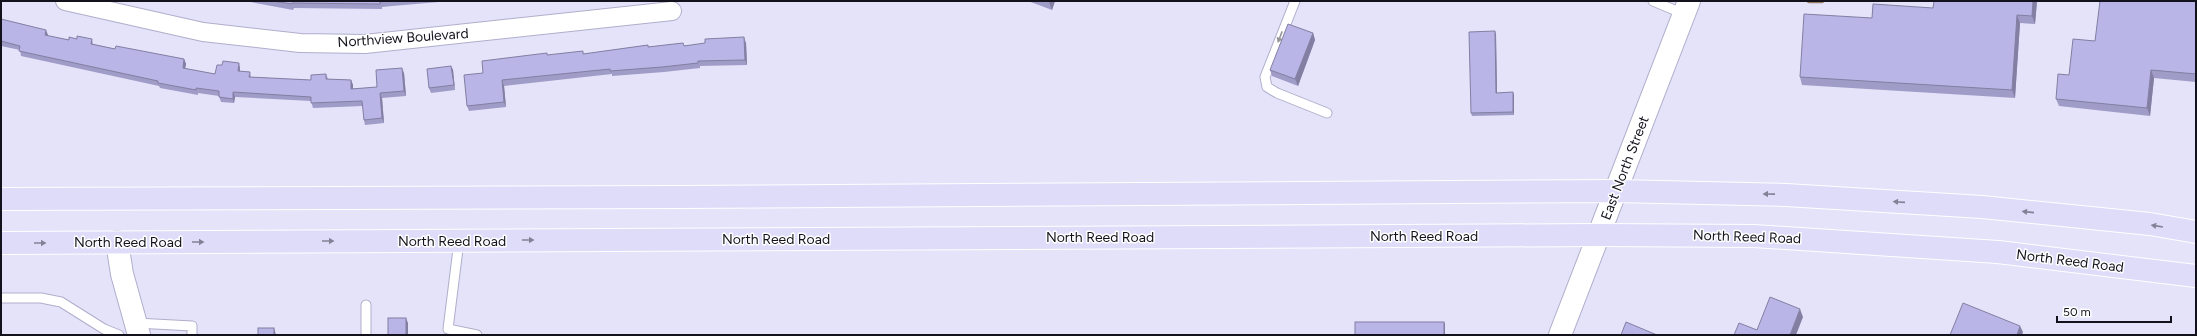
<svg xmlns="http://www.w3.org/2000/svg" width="2197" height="336" viewBox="0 0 2197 336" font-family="Figtree,sans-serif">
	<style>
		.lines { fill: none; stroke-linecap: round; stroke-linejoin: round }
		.stream { stroke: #987e63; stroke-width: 4.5 }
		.lane-casing { stroke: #b0aecb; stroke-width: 11 }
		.street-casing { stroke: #b0aecb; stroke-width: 20 }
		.secondary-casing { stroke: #b0aecb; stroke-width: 24 }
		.primary-casing { stroke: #fff; stroke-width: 24 }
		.lane { stroke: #fff; stroke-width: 9 }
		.street { stroke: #fff; stroke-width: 18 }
		.secondary { stroke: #fff; stroke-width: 22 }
		.primary { stroke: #dfdcfa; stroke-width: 22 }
		.wall { fill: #9f9cc7 }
		.shaded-wall { fill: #827fa2 }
		.building { fill: #b9b5e7; stroke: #827fa2 }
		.oneway { fill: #959499 }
		.oneway2 { fill: #838196 }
		.labels { text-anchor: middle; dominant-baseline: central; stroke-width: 3; stroke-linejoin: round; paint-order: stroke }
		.street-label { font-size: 14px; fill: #13121c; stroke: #fff }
	</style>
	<rect width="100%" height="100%" fill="#e4e3fa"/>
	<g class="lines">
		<polyline class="stream" points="1809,1 1822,1"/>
		<g class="lane-casing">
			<g id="lane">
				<polyline points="1295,1 1265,77 1267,87 1277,93 1327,113"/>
				<polyline points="1653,1 1684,14"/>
				<polyline points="459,241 448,329 477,335"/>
				<polyline points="1,298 41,298 61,302 104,329 119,335"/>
				<polyline points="366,305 366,335"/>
				<polyline points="136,323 192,326 192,335"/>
			</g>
		</g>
		<g class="street-casing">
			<polyline id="street" points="65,1 203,32 300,43 365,44 672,11"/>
		</g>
		<g class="secondary-casing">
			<g id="secondary">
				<polyline points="117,242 122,274 139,335"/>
				<polyline points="1560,335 1689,1"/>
			</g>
		</g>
		<g class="primary-casing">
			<g id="primary">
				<polyline points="1,199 679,197 1616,191 1786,195 1982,207 2150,224 2196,232"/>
				<polyline points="1,243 1600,235 1754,236 1998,252 2196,276"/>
			</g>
		</g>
		<use href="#lane" class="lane"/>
		<use href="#street" class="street"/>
		<use href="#secondary" class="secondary"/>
		<use href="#primary" class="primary"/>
	</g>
	<g class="wall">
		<polygon points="245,1 439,1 439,2 392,6 382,7 382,9 294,8 293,10"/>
		<polygon points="1028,1 1055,1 1052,10"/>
		<polygon points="2037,1 2035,24 2020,23 2015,98 1802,85 1800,77 1872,18 1933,8"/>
		<polygon points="2196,1 2196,82 2154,78 2150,116 2059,106 2056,99 2069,75 2095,41"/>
		<polygon points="1,19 48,36 69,40 77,39 92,39 93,44 115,49 184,59 186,64 185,69 215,74 240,68 240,71 250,72 251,77 311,80 326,74 328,79 351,80 353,85 353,89 377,87 404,73 406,96 382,98 384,123 365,125 364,120 363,106 313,108 311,101 235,97 234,103 221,102 219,96 198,93 198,95 160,88 159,86 21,56 20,50 1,46"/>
		<polygon points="1313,33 1315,40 1298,86 1272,76 1270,70"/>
		<polygon points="1496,34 1497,93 1514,95 1514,115 1472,116 1471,113"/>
		<polygon points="683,43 684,46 746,43 747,65 700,66 700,68 664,72 612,76 612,74 504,86 506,107 469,111 467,106 483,73 548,55 584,54 648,45 648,47"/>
		<polygon points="451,66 453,70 455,90 431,93 429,88"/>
	</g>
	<g class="shaded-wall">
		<polygon points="1049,1 1055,1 1052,10 1049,2"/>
		<polygon points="2033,1 2037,1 2035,24 2032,16"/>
		<polygon points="2017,15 2020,23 2015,98 2012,90"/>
		<polygon points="46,30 48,35 47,40 45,35"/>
		<polygon points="1495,31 1496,34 1497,95 1496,93"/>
		<polygon points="1313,33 1315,40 1298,86 1295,79"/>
		<polygon points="744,37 746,43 747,65 745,60"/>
		<polygon points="184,59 186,64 184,73 183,68"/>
		<polygon points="239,63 240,68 239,76 238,71"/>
		<polygon points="451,66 453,70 455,90 454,85"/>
		<polygon points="402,68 404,73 406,96 404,91"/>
		<polygon points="2151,70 2154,78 2150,116 2147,108"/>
		<polygon points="351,80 353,85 353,94 351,89"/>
		<polygon points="502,80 504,86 506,107 504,102"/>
		<polygon points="233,92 235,97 234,103 233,99"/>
		<polygon points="1513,92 1514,95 1514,115 1513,112"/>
		<polygon points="380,93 382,98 384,123 382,118"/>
		<polygon points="1800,309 1803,317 1796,335 1790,335"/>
		<polygon points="406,318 408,323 408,335 406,335"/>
		<polygon points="1444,322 1445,324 1445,335 1444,335"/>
		<polygon points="2020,326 2023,332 2022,335 2017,335"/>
		<polygon points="274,328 276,335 274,335"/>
	</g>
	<g class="building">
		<polygon points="272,1 385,1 380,2 380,4 292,3 292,4"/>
		<polygon points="1934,1 2033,1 2032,16 2017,15 2012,90 1800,77 1804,14 1872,18 1873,4 1933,8"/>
		<polygon points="2100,1 2196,1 2196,74 2151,70 2147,108 2056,99 2058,74 2069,75 2073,39 2095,41"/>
		<polygon points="1,19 46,30 45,35 69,40 69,37 77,39 77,36 92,39 91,44 115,49 116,46 184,59 183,68 215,74 217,65 222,65 223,61 239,63 238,71 250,72 249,77 311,80 311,75 326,74 326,79 351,80 351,89 377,87 376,70 402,68 404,91 380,93 382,118 364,120 362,101 311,103 311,97 233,92 233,99 219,97 219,91 196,88 196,90 158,83 158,81 19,51 20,46 1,41"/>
		<polygon points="1288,24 1313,33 1295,79 1270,70"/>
		<polygon points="1495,31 1496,93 1513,92 1513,112 1471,113 1469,32"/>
		<polygon points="744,37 745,60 698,61 698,63 662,67 610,71 610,69 502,80 504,102 467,106 464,75 483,73 482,61 547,53 547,55 583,51 583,54 648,45 648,47 683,43 684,46 705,43 705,39"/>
		<polygon points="451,66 454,85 429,88 427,69"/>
		<polygon points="1770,297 1800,309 1790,335 1734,335 1739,323 1757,330"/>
		<polygon points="1963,303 2020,326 2017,335 1950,335"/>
		<rect x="388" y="318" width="18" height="17"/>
		<rect x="1355" y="322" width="89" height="13"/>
		<polygon points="1626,322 1657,335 1621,335"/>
		<rect x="258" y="328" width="16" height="7"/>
	</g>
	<defs><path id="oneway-solid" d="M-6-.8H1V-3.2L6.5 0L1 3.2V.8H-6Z"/></defs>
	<use class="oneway" href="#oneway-solid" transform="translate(1280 37) rotate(111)"/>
	<g class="oneway2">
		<use href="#oneway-solid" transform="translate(1769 194) rotate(-179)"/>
		<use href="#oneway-solid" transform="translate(1899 202) rotate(-176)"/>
		<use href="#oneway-solid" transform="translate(2028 212) rotate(-174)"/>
		<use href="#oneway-solid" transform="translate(2157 226) rotate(-171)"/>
		<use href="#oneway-solid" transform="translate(528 240)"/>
		<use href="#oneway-solid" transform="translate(328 241)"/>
		<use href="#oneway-solid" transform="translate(198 242)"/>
		<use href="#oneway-solid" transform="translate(40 243)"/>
	</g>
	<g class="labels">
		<g class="street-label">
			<text transform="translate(403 38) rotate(-4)">Northview Boulevard</text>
			<text transform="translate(1625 168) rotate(-69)">East North Street</text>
			<text x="1424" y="236">North Reed Road</text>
			<text x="1100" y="237">North Reed Road</text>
			<text transform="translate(1747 237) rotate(2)">North Reed Road</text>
			<text x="776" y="239">North Reed Road</text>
			<text x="452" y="241">North Reed Road</text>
			<text x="128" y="242">North Reed Road</text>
			<text transform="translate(2070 261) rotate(7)">North Reed Road</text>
		</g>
	</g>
	<rect width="2197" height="336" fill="none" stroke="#13121c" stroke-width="4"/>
	<path d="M2057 316v6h114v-6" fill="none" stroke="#13121c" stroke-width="2"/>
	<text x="2063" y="316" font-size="12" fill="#13121c" stroke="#ffffff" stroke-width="3" paint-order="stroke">50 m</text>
</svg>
